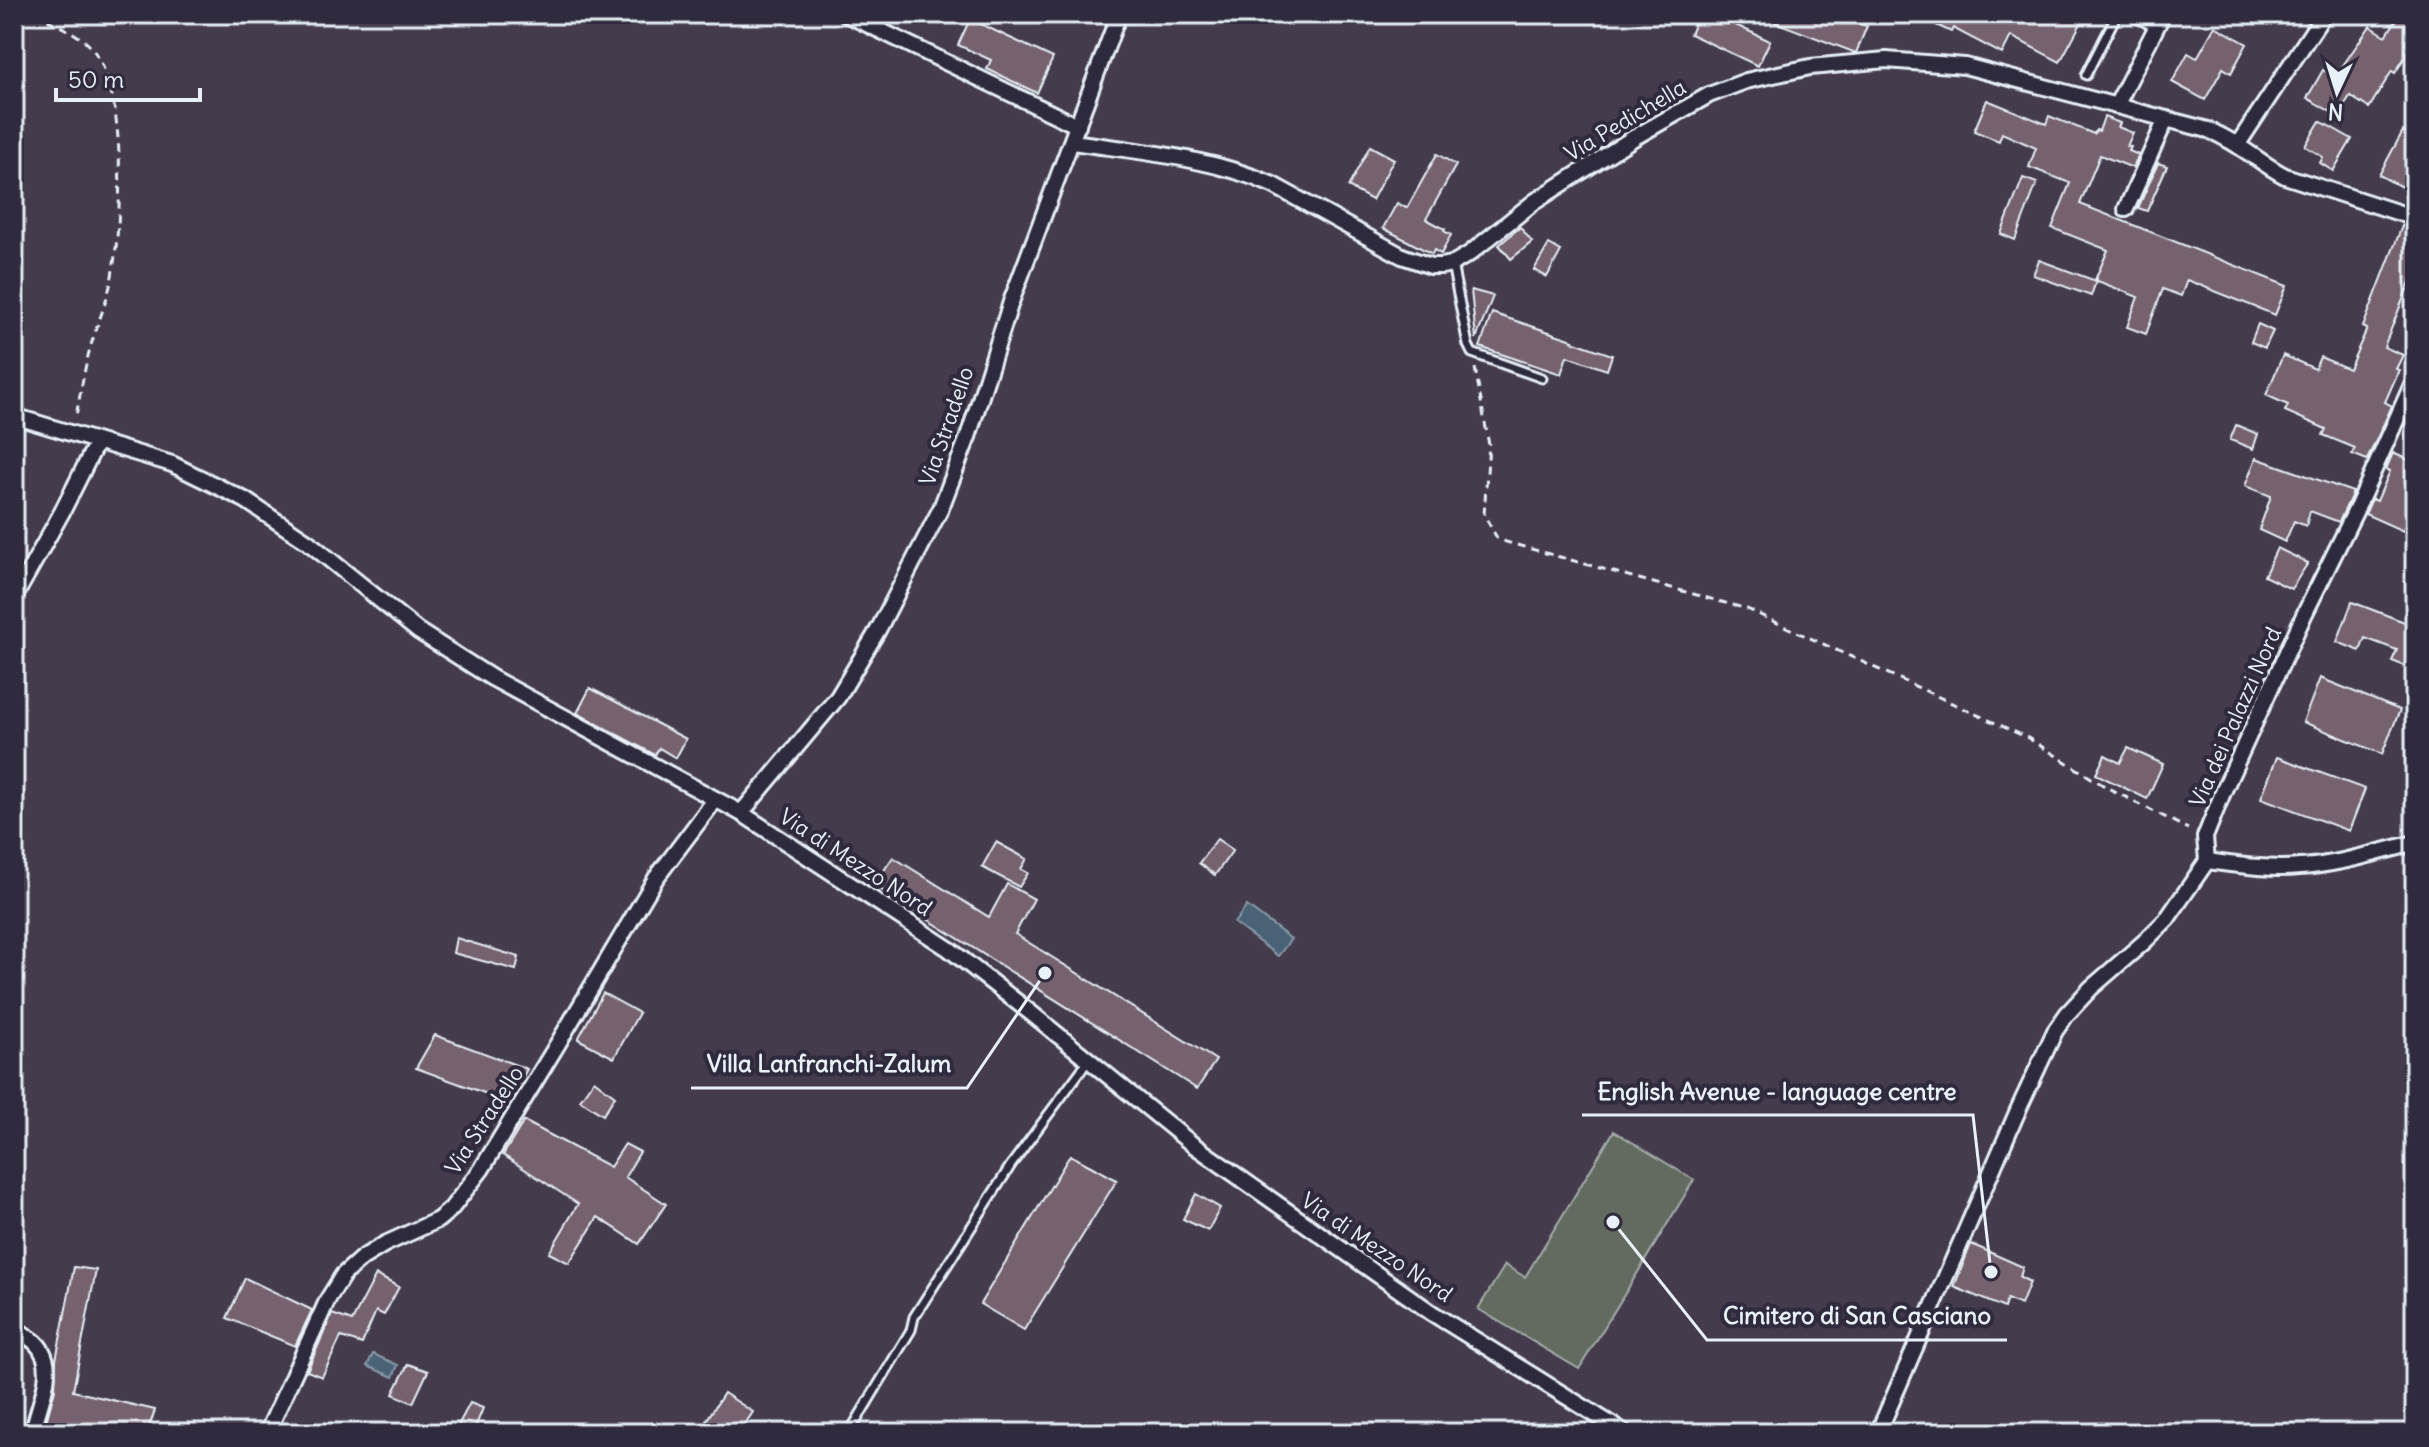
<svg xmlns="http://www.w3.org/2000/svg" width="2429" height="1447" viewBox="0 0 2429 1447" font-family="Delius,sans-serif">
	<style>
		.green { fill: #646b5f; stroke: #a6aeac; stroke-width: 2 }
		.water { fill: #4a6274; stroke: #899ba9; stroke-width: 2 }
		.building { fill: #76626e; stroke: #e8f1f8; stroke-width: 2 }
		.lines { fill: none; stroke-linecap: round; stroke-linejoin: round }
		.service-casing { stroke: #e8f1f8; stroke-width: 13 }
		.minor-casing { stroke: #e8f1f8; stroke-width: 20 }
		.path { stroke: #e8f1f8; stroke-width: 3; stroke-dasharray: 8 6; stroke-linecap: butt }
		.service { stroke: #2f2a3d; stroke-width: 7 }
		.minor { stroke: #2f2a3d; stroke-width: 14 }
		.labels { text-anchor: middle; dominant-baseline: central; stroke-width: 8; stroke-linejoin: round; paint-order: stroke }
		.street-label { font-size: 22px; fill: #e8f1f8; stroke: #2f2a3d }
		.leader { fill: none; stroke: #e8f1f8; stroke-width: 3 }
		.callout-dot { fill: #e8f1f8; stroke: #2f2a3d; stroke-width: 3 }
		.callout-label { font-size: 24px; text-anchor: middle; font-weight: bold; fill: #e8f1f8; stroke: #2f2a3d; stroke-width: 8; stroke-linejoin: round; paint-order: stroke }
	</style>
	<rect width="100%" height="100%" fill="#443b4c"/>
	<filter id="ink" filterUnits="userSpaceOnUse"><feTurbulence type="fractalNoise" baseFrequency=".0125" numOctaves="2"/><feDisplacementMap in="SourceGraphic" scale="16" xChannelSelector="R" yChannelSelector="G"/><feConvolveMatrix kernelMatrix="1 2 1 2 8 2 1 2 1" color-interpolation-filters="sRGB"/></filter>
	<g filter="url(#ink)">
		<polygon class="green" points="1614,1131 1694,1180 1579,1369 1478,1309 1505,1265 1525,1277"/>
		<g class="water">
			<polygon points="1247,906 1291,939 1278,956 1234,923"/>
			<polygon points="373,1354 398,1365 393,1377 367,1366"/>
		</g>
		<g class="building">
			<polygon points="1699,14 1712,14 1770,41 1758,66 1690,34"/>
			<polygon points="1754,14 1830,14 1867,26 1856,53"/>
			<polygon points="1913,14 2086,14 2060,62 2011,36 2002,54 1953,28 1951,32"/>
			<polygon points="2400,14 2415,14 2415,41 2395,73 2392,71 2369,108 2350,96 2338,116 2307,98 2323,70 2335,77 2370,26 2386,36"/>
			<polygon points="970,19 1053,58 1037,93 987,69 991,60 958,45"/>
			<polygon points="2215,26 2247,44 2231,73 2223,68 2205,100 2172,82 2188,53 2197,58"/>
			<polygon points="1987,100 2046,124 2049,116 2094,134 2096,130 2099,131 2104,117 2120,123 2118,127 2133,133 2127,146 2131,147 2129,151 2139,155 2133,168 2100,155 2080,204 2287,286 2275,315 2187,280 2181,296 2163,289 2146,334 2127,327 2138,297 2095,280 2108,250 2052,228 2070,183 2029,167 2036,148 2002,133 1999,141 1974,131"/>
			<polygon points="2320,121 2352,139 2333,171 2320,163 2323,157 2305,146"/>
			<polygon points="2403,131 2415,138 2415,194 2379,175"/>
			<polygon points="1370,146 1394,159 1372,200 1348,187"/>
			<polygon points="1437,154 1456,165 1426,219 1445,229 1444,231 1451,235 1441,254 1434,250 1432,254 1383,228 1397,203 1407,208"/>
			<polygon points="2158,163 2167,166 2147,211 2138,208"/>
			<polygon points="2023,178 2037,183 2015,240 2001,234"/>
			<polygon points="2402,226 2415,232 2415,269 2384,347 2403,355 2396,369 2399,370 2385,402 2392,406 2367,460 2352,454 2355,448 2323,435 2326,429 2285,411 2288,405 2266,395 2283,355 2315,369 2320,357 2349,369 2367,329 2363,327"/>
			<polygon points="1520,227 1532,242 1511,259 1499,245"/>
			<polygon points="1549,244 1561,251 1547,277 1534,270"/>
			<polygon points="2039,260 2096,281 2091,296 2033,275"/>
			<polygon points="1471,290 1493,296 1476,339"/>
			<polygon points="1492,313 1573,340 1572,341 1612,355 1607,370 1567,356 1561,374 1480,347"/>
			<polygon points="2258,324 2273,331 2265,348 2251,342"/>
			<polygon points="2236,425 2258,434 2253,449 2230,440"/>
			<polygon points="2393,453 2415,463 2415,533 2404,528 2403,531 2365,514 2372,499 2377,501 2390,471 2386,469"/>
			<polygon points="2256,458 2353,492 2339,522 2310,511 2306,526 2294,521 2285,542 2259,530 2271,496 2245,486"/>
			<polygon points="2277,548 2308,563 2291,589 2264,576"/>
			<polygon points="2352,602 2415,626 2415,670 2392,661 2397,650 2365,638 2360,651 2337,642"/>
			<polygon points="2320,678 2400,710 2382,754 2303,722"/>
			<polygon points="590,688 686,739 676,758 659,748 655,755 577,713"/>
			<polygon points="2128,748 2163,764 2147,799 2096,774 2105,755 2120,763"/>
			<polygon points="2277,757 2365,789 2349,831 2261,798"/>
			<polygon points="1217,839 1233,850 1215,875 1199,863"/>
			<polygon points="996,842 1027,859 1021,869 1028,873 1019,887 982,867"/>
			<polygon points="893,857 989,917 1007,884 1034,899 1015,934 1216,1060 1197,1089 878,888 874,885"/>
			<polygon points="456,938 519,957 516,970 453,953"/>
			<polygon points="603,993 639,1013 614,1058 578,1039"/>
			<polygon points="435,1035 527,1069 509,1102 416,1068"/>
			<polygon points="594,1080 615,1096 603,1115 580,1100"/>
			<polygon points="524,1121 610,1167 625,1144 640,1152 625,1177 666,1204 639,1244 598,1217 569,1263 549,1253 578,1204 503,1155"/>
			<polygon points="1070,1155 1117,1180 1024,1330 980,1304"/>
			<polygon points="1196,1194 1220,1208 1208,1231 1183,1219"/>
			<polygon points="1971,1244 2023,1267 2020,1277 2030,1282 2021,1305 2007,1299 2004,1308 1954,1287"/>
			<polygon points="74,1267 96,1270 73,1391 155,1410 147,1433 43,1433 55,1389 56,1360"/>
			<polygon points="376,1275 399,1287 384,1315 376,1311 362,1344 341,1337 322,1377 307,1371 332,1314 352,1321"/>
			<polygon points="245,1278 312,1310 295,1346 227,1318"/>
			<polygon points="408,1364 428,1371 413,1403 393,1394"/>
			<polygon points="724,1393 753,1412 739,1433 724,1433 706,1421"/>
			<polygon points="470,1403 483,1408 473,1433 454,1433"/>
		</g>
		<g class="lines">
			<g class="service-casing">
				<g id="service">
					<polyline points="2129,14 2155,27"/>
					<polyline points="2086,75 2117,14"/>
					<polyline points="1452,264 1468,345 1472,353 1542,378"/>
					<polyline points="849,1433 911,1330 914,1317 1011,1165 1088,1061"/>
				</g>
			</g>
			<g class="minor-casing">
				<g id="minor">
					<polyline points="846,14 1078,126"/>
					<polyline points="2116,106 2163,14"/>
					<path d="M1073 142C1140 152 1210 157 1273 185L1402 256 1431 266H1441L1452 264 1469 254 1534 202 1635 137 1709 95 1746 81 1810 67 1886 60 1965 66 2208 130C2237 141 2258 162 2285 176L2415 218"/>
					<polyline points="2238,144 2324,14"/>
					<polyline points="2126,209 2166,119"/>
					<polyline points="14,416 172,464 245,500 308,542 418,631 492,678 741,813 949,949 1031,1013 1192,1144 1432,1313 1625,1433"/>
					<polyline points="14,598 62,512 97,442"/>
					<polyline points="741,813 838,697 878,630 941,508 968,437 1011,302 1119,14"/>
					<path d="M2207 861C2238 865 2269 870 2300 867 2338 865 2377 852 2415 843"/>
					<path d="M14 1328C21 1333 29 1337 35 1342 61 1367 37 1405 33 1433"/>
					<polyline points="267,1433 328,1299 343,1275 362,1258 385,1244 438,1220 451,1209 464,1192 481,1170 557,1045 656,878 715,800"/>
					<polyline points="1878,1433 2019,1108 2055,1031 2067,1014 2091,988 2144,942 2167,919 2207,861 2205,837 2224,790 2304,615 2357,508 2415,378"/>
				</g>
			</g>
			<g class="path">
				<path d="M35 14C51 22 74 31 88 44 130 84 122 232 110 286 104 310 94 332 88 356 83 376 80 396 76 416"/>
				<polyline points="1475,368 1489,445 1484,515 1497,538 1506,542 1747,609 2028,738 2106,787 2188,829"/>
			</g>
			<use href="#service" class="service"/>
			<use href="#minor" class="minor"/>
		</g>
	</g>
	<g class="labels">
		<g class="street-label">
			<text transform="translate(1625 120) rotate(-31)">Via Pedichella</text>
			<text transform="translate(946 426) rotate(-71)">Via Stradello</text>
			<text transform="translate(2235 717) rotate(-66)">Via dei Palazzi Nord</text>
			<text transform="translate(856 862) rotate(33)">Via di Mezzo Nord</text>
			<text transform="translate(484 1120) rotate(-57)">Via Stradello</text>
			<text transform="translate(1377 1247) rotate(34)">Via di Mezzo Nord</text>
		</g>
	</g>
	<path class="leader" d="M1045 973L967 1088H691M1991 1272L1973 1115H1582M1613 1222L1707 1340H2007"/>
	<g class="callout-dot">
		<circle cx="1045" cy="973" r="8"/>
		<circle cx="1991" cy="1272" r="8"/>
		<circle cx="1613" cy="1222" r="8"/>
	</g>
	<g class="callout-label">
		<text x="829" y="1072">Villa Lanfranchi-Zalum</text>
		<text x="1777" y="1100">English Avenue - language centre</text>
		<text x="1857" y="1324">Cimitero di San Casciano</text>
	</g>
	<rect width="2429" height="1447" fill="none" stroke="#2f2a3d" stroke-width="48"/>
	<rect x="24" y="24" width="2381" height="1399" fill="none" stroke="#e8f1f8" stroke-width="3" filter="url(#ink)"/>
	<g transform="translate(2337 92) rotate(184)" stroke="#2f2a3d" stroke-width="6" paint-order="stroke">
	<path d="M0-6L14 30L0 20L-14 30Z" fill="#e8f1f8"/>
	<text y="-12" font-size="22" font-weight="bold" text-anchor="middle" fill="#e8f1f8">N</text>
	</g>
	<path d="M56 88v12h144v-12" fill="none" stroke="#e8f1f8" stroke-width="4"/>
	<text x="68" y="88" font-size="24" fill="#e8f1f8" stroke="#2f2a3d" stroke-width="6" paint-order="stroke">50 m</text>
</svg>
